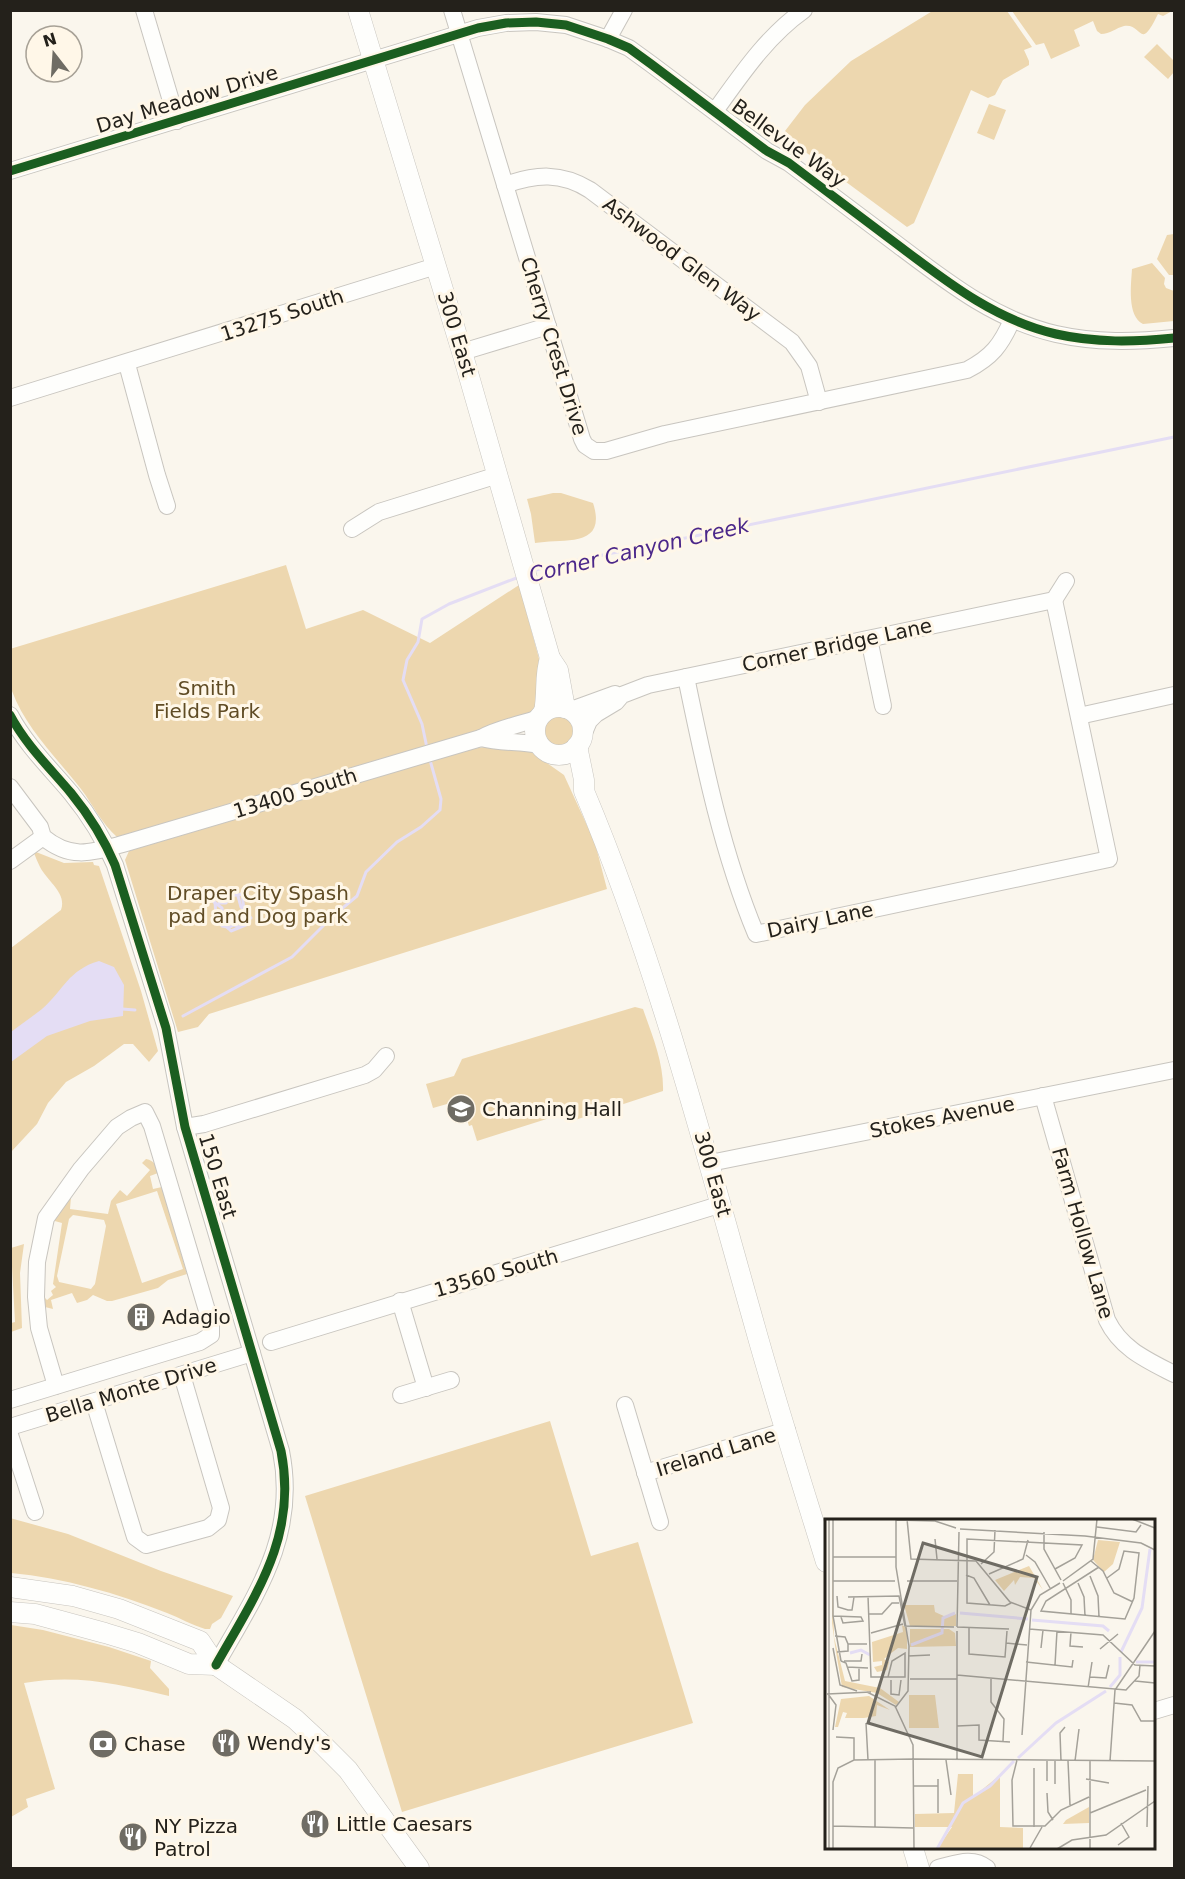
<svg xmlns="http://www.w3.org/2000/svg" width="1185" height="1879" viewBox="0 0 1185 1879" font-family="'DejaVu Sans',sans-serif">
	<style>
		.green { fill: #edd7af; fill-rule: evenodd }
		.water { fill: #e4ddf4 }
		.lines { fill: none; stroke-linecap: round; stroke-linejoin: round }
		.stream { stroke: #e4ddf4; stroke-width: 3 }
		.minor-casing { stroke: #c8c5bf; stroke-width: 18 }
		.major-casing { stroke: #c8c5bf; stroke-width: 21 }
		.minor { stroke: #fefefc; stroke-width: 16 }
		.major { stroke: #fefefc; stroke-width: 20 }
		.cycleway-casing { stroke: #fff7e8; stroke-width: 13 }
		.cycleway { stroke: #1b5e20; stroke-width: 9 }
		.labels { text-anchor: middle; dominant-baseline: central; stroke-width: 6; stroke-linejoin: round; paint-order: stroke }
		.street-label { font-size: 20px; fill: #24211b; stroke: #fff7e8 }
		.park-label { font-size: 20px; fill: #604c25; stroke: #fff7e8 }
		.poi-label { font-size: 20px; fill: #24211b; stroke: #fff7e8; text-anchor: start }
		.water-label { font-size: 21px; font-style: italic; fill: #4b278a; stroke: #fff7e8 }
		.inset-river { fill: none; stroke: #e4ddf4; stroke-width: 3 }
		.inset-road { fill: none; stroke: #a4a199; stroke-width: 1.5 }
		.view { fill: #6f6c64; fill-opacity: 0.15; stroke: #6f6c64; stroke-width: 3 }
		.inset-edge { fill: none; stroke: #24211b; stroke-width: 3 }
	</style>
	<rect width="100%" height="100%" fill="#faf6ed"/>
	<g class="green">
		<polygon points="934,10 1007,11 1032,47 1024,50 1029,61 1029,65 1003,80 995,95 988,98 971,90 914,223 907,227 796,145 794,139 785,131 805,105 851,61"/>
		<path d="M1174 10 1163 16 1158 14C1139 53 1143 23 1124 26 1116 28 1110 34 1101 34L1097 31 1093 21 1074 30 1080 46 1051 59 1044 43 1036 45 1012 11Z"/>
		<polygon points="1157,44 1174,61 1174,72 1168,79 1144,57"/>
		<polygon points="989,104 1006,110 994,140 977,133"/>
		<polygon points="1174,234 1174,275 1169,275 1157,259 1167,235"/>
		<path d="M1152 263 1165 278 1164 284 1166 288 1174 291V321L1143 324C1127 316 1131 285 1132 269Z"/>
		<path d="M553 493H561L593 503C608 549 562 538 535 543L531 514 527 499Z"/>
		<path d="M286 565 306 629 363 610 430 643 519 585 541 666 539 705 529 715 117 837C102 824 93 805 81 789 57 758 26 729 12 691 7 679 11 662 10 649Z"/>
		<circle cx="558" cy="731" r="15"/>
		<polygon points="498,745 527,749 564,775 595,843 607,889 209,1014 198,1027 178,1032 125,860 129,851 472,749"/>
		<path d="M36 852 64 863 93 862 94 865 99 866 141 991 158 1051 149 1062 133 1044H124L94 1066 66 1082 48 1103 37 1124 11 1152V948L61 910C67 893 48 882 40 867 38 863 36 858 34 853Z"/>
		<path d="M635 1007 643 1009C652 1035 664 1063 663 1091L572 1121 556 1116 477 1141 472 1125 469 1126 461 1100 433 1108 426 1084 454 1076 462 1059Z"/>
		<path d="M146 1159C155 1161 156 1165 158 1173L150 1176 153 1189 162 1187 187 1274 168 1280 158 1288 112 1301H107L93 1295 87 1300 77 1303 72 1293 51 1300 53 1309 45 1307 43 1296 47 1300 53 1295 51 1291 56 1287 53 1284 62 1223 51 1220 71 1197 70 1209 108 1214 111 1201 120 1190 127 1196 150 1170 142 1163ZM157 1191 183 1269 142 1283 116 1204ZM73 1215 104 1220 106 1226 95 1284 91 1289 59 1282 57 1276 69 1219Z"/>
		<polygon points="24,1244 20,1273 22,1328 11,1332 11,1323 15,1322 11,1248"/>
		<polygon points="550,1421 591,1556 638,1542 693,1723 402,1812 305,1496"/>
		<path d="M10 1518 68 1534 161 1571 233 1596 221 1618 212 1624 210 1629H205C192 1625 180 1618 167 1613 116 1593 64 1578 11 1573Z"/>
		<path d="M11 1625 43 1630 109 1647 151 1661 150 1668 169 1689V1696C118 1684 77 1674 24 1683L55 1789 26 1799 28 1807 11 1817Z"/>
	</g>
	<path class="water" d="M99 961 114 967 124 985 123 1016 90 1021 47 1036 11 1062V1032C21 1024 32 1017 42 1009 64 990 68 970 99 961Z"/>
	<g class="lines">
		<g class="stream">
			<polyline points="533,571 545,567 1174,437"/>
			<polyline points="427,748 422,724 403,680 407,660 418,642 422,619 449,604 519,577"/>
			<polyline points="238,896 241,907 244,910"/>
			<polyline points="214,902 222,908 223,915 220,920 222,926 227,927 231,931 248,924"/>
			<polyline points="215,902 216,916 220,919"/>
			<polyline points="219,903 226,903 230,896 242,894 244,910 251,918"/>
			<polyline points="223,915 227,927"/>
			<polyline points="228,928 234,925 239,927"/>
			<polyline points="122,1009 135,1010"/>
			<polyline points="183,1016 292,957 333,916 357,896 366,872 397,842 421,827 440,810 441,799 430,760"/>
		</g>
		<g class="minor-casing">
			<g id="minor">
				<polyline points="144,10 177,121"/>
				<path d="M452 10 582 439 585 445 594 451H606L665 434 967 370C992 357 1001 345 1012 320"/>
				<polyline points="608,39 624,10"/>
				<path d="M715 111C741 75 766 37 804 10"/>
				<path d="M10 171 478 28 506 23 536 22 566 25 608 39 629 48 651 64 767 151 789 163C825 190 862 218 898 245 947 282 995 320 1056 334 1096 343 1134 342 1174 338"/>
				<path d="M505 185C536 174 561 172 590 190L792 342 809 366 819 402"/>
				<polyline points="462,352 548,326"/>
				<polyline points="127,364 157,475 167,506"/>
				<polyline points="10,398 436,266"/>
				<polyline points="352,529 379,512 498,475"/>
				<polyline points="869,639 883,706"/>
				<path d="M686 677C704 764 722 852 756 934L1109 859 1054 600"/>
				<polyline points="571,710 615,694"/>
				<path d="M10 715C26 745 50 768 71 793 89 815 104 839 115 865L166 1028 185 1127 281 1451C298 1536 256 1594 216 1665"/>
				<polyline points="1079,716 1174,695"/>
				<polyline points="583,735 589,721 596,714 616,702 622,695 648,685 1054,600 1066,581"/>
				<path d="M481 738C500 743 519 741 539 745"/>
				<path d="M10 787 40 827 43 837C72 861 93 852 126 843L481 738C499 728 519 725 539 718"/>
				<polyline points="10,861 43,837"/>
				<path d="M1043 1096 1107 1320C1121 1349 1147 1360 1174 1374"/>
				<polyline points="185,1127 204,1124 365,1075 374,1070 386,1056"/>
				<polyline points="710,1163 1174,1070"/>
				<polyline points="400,1301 426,1388"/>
				<polyline points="271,1342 722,1204"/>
				<polyline points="401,1395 451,1380"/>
				<path d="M10 1400C74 1381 137 1361 200 1342L211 1335V1324L152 1126 145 1112 131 1118 117 1127 81 1169 46 1218 37 1262 36 1297 39 1328 56 1386"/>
				<polyline points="94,1402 135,1537 146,1545 208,1528 218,1520 221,1508 182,1375"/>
				<polyline points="625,1405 660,1522"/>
				<polyline points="10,1427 252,1353"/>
				<polyline points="10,1435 35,1512"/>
				<polyline points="645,1473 787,1430"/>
				<polyline points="1154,1711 1174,1705"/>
				<path d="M938 1868C955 1864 972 1856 987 1868"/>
			</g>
		</g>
		<g class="major-casing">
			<g id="major">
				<polyline points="358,10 462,352 550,658 558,670 565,708"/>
				<circle cx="559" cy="731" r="24"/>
				<path d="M544 712C548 692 544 677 550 658"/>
				<path d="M577 746 584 780V791C657 964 704 1147 755 1327 777 1406 802 1484 826 1562"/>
				<polyline points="10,1587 73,1596 119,1609 200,1641 216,1665 295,1719 323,1745 348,1770 419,1868"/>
				<polyline points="10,1612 35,1614 105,1633 138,1643 189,1664 216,1665"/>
				<polyline points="913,1848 919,1868"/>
			</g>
		</g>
		<use href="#minor" class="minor"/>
		<use href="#major" class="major"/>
		<g class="cycleway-casing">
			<g id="cycleway">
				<path d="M10 171 478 28 506 23 536 22 566 25 608 39 629 48 651 64 767 151 789 163C825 190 862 218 898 245 947 282 995 320 1056 334 1096 343 1134 342 1174 338"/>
				<path d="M10 715C26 745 50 768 71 793 89 815 104 839 115 865L166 1028 185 1127 281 1451C298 1536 256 1594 216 1665"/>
			</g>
		</g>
		<use href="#cycleway" class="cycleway"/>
	</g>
	<defs>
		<g id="school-disc" transform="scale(1.5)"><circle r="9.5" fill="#6f6c64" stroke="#fff7e8"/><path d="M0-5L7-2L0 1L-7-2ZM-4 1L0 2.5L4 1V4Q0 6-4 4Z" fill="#fff"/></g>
		<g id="building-disc" transform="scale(1.5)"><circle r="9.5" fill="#6f6c64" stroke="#fff7e8"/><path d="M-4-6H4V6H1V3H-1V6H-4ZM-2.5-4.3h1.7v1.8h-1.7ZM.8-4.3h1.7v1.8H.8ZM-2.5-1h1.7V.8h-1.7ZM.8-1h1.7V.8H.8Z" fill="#fff"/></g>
		<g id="restaurant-disc" transform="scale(1.5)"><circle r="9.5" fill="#6f6c64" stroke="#fff7e8"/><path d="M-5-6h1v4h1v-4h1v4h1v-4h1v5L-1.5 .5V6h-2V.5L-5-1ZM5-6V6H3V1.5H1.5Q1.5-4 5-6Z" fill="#fff"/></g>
		<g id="bank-disc" transform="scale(1.5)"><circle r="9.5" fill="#6f6c64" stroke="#fff7e8"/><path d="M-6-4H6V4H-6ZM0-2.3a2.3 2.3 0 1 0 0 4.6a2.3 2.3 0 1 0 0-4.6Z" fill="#fff"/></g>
	</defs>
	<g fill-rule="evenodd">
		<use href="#school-disc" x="461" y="1109"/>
		<use href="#building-disc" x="141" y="1317"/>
		<use href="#restaurant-disc" x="226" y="1743"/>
		<use href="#bank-disc" x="103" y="1744"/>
		<use href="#restaurant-disc" x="315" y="1824"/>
		<use href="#restaurant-disc" x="133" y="1837"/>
	</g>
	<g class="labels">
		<g class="street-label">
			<text transform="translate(187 99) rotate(-17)">Day Meadow Drive</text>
			<text transform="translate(789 143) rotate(36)">Bellevue Way</text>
			<text transform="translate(682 259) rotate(37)">Ashwood Glen Way</text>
			<text transform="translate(282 315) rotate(-18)">13275 South</text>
			<text transform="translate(457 334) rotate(73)">300 East</text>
			<text transform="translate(554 346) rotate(73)">Cherry Crest Drive</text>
			<text transform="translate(837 645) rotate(-12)">Corner Bridge Lane</text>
			<text transform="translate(295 793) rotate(-17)">13400 South</text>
			<text transform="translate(820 920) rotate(-12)">Dairy Lane</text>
			<text transform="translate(942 1117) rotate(-11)">Stokes Avenue</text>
			<text transform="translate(713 1174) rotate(74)">300 East</text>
			<text transform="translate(218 1176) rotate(73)">150 East</text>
			<text transform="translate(1083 1233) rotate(74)">Farm Hollow Lane</text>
			<text transform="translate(496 1273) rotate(-16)">13560 South</text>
			<text transform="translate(131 1390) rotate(-17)">Bella Monte Drive</text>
			<text transform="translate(716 1452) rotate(-17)">Ireland Lane</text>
		</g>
		<g class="park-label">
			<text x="207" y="688">Smith<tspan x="207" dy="23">Fields Park</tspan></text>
			<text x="258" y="893">Draper City Spash<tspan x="258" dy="23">pad and Dog park</tspan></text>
		</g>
		<g class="poi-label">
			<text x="482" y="1109">Channing Hall</text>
			<text x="162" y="1317">Adagio</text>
			<text x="247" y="1743">Wendy's</text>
			<text x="124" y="1744">Chase</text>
			<text x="336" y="1824">Little Caesars</text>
			<text x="154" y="1826">NY Pizza<tspan x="154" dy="23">Patrol</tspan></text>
		</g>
		<g class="water-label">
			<text transform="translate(639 550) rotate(-13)">Corner Canyon Creek</text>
		</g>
	</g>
	<g transform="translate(825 1519)">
		<rect width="330" height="330" fill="#faf6ed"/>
		<path d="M273 21 295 23 288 45 279 53 268 41ZM7 39 9 118 20 162 55 169 74 183 71 186 52 174 17 168 10 127 7 104ZM204 47 218 71 209 59 195 58 190 66 189 61 179 72 170 61ZM79 86H109L110 93 121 98 131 95V107H85ZM77 106 82 109V130L73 129 65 135 59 140 64 143 62 151 52 153 49 148 57 146V142L48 143 47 123 78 113ZM85 110H124L130 114 131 127 85 128ZM84 176H110L114 209H84ZM44 177 65 191 52 186 51 197 39 199H20L22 194 18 193 13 208H10L16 180ZM133 255H148V278L175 256V308L198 309V330H112L127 308H90V295L129 294ZM264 288V304L238 305 241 301Z" fill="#edd7af"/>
		<path class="inset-river" d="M135 94 203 100M207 101 278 107 284 112M86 126 117 114 118 99 130 94M296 133 317 89 325 30M25 134 36 131 45 136M311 143H330M285 168 295 156V138M193 239 231 204 281 172M112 330 138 284 165 267 189 242"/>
		<path class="inset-road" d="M8 0V97L16 142M82 0 86 40 151 42 185 83 206 91M145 0H172M307 0 330 9M71 1 110 2 131 9M272 8 311 13 316 6M135 10 260 17 316 24 330 31M219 13V30L236 61M110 20 112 40M201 36 210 43 225 69M8 38H71M266 42 278 52 289 74 308 83M156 45 169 33 170 11M274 48 221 82 216 92 300 100 309 79 314 34 299 32 294 50 282 59M164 55 198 40 203 21M141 56 149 59 165 86M265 57 273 77 274 98M8 62H70M82 62H132M238 62 268 40 272 0M238 64 246 81V95M253 64 259 78 260 97M12 77 13 88 23 91H27L29 78M43 77 46 158H80V134L67 142 63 158M23 78 74 77 80 107 129 108M186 84 180 87 142 84V20L257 26 250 39 230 50M44 95H57L67 84H74M8 97 36 98 38 102 18 104 16 98M132 108 184 110M132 108 134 13M144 109V135L180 138 182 112M204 110 278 116 310 146 330 147M246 113 245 127 258 128M46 114 78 105M10 117 20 118 23 125V132L12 133M181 124 202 126M23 125H42M8 129 15 166 32 172M216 129 218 111M275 130 293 115M83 137 105 136M16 142 21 144 27 162 34 161V148M19 142H36L37 135M201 143 247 148 248 141M230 146 232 112M22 148 43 149M132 156 301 171 314 157 315 146M265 158 281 159 284 146M166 159V183L179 200 178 222M85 160H132M66 161V175L74 176 76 161M310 162 330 164M263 169 267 143M42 173 70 187 88 226 89 330M2 175 46 173M3 175 11 186 8 211M289 184 307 186 316 202H330M70 189 83 172 84 127 71 48V0M41 204 43 241M132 207 154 206V221L185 223M197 216 206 91 215 76 235 64M11 218 29 219V241M89 240 330 242M121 241 126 276M132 241V112M192 241 187 261 188 307H220L236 291 264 278M236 242 235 214 240 208M243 242 245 286M250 242 254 210M265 242V330M285 242 290 171 330 112M209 249V308M113 260V294M261 260 284 264M222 262V241M230 265V242M88 267H113M222 274 223 293 228 301M265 294 321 271M8 307 88 309M322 308 323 267M50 309V241M293 326 304 318 296 304M205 329 217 308M4 330V0M8 330V263L13 249 29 241 89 240M232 330 247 321 281 316 330 282"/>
		<path class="view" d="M98 24 212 58 157 238 43 204Z"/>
		<rect width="330" height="330" class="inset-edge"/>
	</g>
	<rect width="1185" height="1879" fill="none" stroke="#24211b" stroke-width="24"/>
	<g transform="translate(54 54) rotate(343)"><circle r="28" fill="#fff7e8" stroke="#a7a196" stroke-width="1.5"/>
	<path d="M0-4.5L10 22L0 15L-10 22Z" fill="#6f6c64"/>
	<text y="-9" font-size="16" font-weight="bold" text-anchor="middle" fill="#24211b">N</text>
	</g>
</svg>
